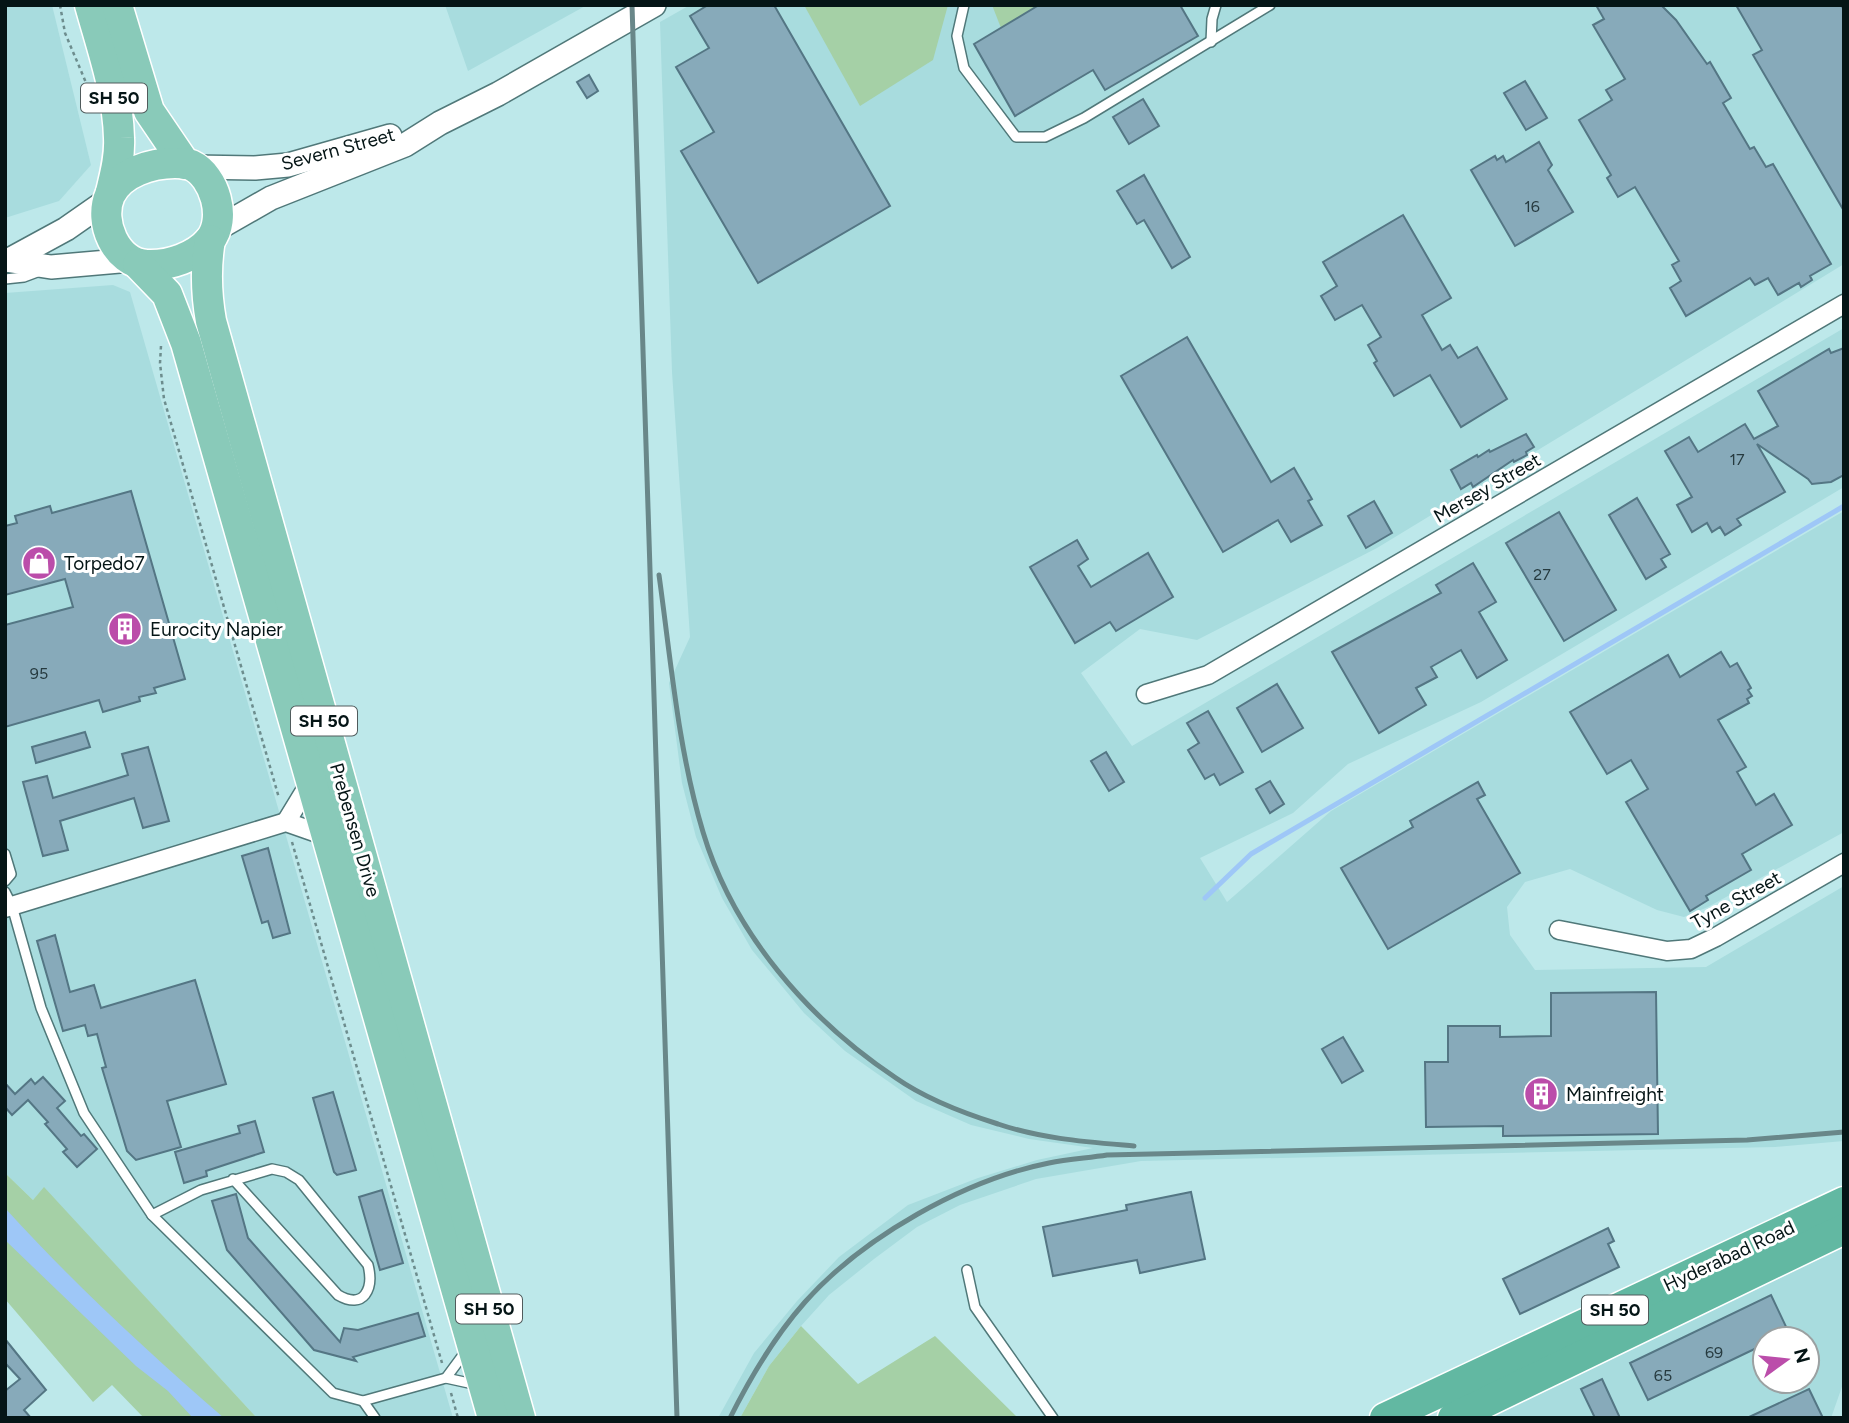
<svg xmlns="http://www.w3.org/2000/svg" width="1849" height="1423" viewBox="0 0 1849 1423" font-family="Figtree,sans-serif">
	<style>
		.built { fill: #a8dcde; fill-rule: evenodd }
		.green { fill: #a5d0a6 }
		.water { fill: #9ec7f7 }
		.lines { fill: none; stroke-linecap: round; stroke-linejoin: round }
		.stream { stroke: #9ec7f7; stroke-width: 5 }
		.building { fill: #87aaba; stroke: #547684; stroke-width: 2 }
		.service-casing { stroke: #507879; stroke-width: 12 }
		.minor-casing { stroke: #507879; stroke-width: 21 }
		.tertiary-casing { stroke: #507879; stroke-width: 26 }
		.primary-casing { stroke: #fff; stroke-width: 33 }
		.trunk-casing { stroke: #fff; stroke-width: 33 }
		.path { stroke: #6d8d8e; stroke-width: 2.5; stroke-dasharray: 3.5 3.5; stroke-linecap: butt }
		.service { stroke: #fff; stroke-width: 9 }
		.minor { stroke: #fff; stroke-width: 18 }
		.tertiary { stroke: #fff; stroke-width: 23 }
		.primary { stroke: #89cab9; stroke-width: 30 }
		.trunk { stroke: #62b8a2; stroke-width: 30 }
		.rail { stroke: #698789; stroke-width: 5 }
		.labels { text-anchor: middle; dominant-baseline: central; stroke-width: 6; stroke-linejoin: round; paint-order: stroke }
		.number-label { font-size: 16px; fill: #263a3f }
		.shield { fill: #fff; stroke: #505b5c; stroke-width: 2 }
		.shield-label { font-size: 18px; font-weight: bold; fill: #051516 }
		.street-label { font-size: 19px; fill: #051516; stroke: #fff }
		.poi-label { font-size: 19px; fill: #051516; stroke: #fff; text-anchor: start }
	</style>
	<rect width="100%" height="100%" fill="#bde8ea"/>
	<g class="built">
		<polygon points="5,5 52,5 91,165 59,201 5,218"/>
		<polygon points="445,5 587,5 468,71"/>
		<polygon points="690,5 1844,5 1844,264 1377,548 1197,640 1140,629 1081,673 1132,746 1844,328 1844,487 1481,702 1348,764 1293,813 1200,858 1227,902 1331,811 1844,511 1844,832 1708,907 1684,917 1657,910 1570,869 1525,882 1507,907 1510,935 1535,970 1706,967 1844,886 1844,1141 1775,1147 1141,1161 1036,1179 960,1205 917,1227 874,1259 829,1295 801,1326 769,1366 740,1418 718,1418 754,1353 797,1301 839,1257 908,1205 978,1178 1037,1160 1093,1148 1029,1139 971,1125 916,1101 845,1051 804,1013 752,950 722,898 696,837 682,783 669,683 690,637 672,372 660,22"/>
		<polygon points="113,285 130,292 453,1418 257,1418 44,1188 33,1200 5,1173 5,293"/>
		<path d="M1844 1239V1381L1831 1418H1489ZM1765 1339H1807V1381H1765Z"/>
	</g>
	<g class="green">
		<polygon points="804,5 948,5 933,60 860,106"/>
		<polygon points="992,5 1039,5 1001,28"/>
		<polygon points="5,1173 33,1200 44,1187 257,1418 144,1418 112,1385 93,1402 5,1299"/>
		<polygon points="801,1326 858,1384 935,1336 1018,1418 740,1418 769,1366"/>
	</g>
	<path class="water" d="M5 1208C73 1283 148 1352 224 1418H193L168 1391 136 1366 6 1241Z"/>
	<g class="lines">
		<polyline class="stream" points="1205,898 1251,854 1844,506"/>
	</g>
	<g class="building">
		<polygon points="708,5 774,5 890,206 758,283 681,151 714,132 676,67 709,48 690,16"/>
		<polygon points="1039,5 1180,5 1198,36 1105,90 1093,70 1015,116 974,44"/>
		<polygon points="1596,5 1661,5 1676,20 1707,64 1710,62 1731,98 1723,103 1750,149 1754,147 1766,167 1773,164 1831,264 1810,276 1812,280 1801,287 1799,283 1778,295 1768,278 1755,285 1750,278 1686,316 1670,288 1681,281 1672,265 1679,261 1635,187 1618,197 1607,178 1611,175 1579,120 1612,100 1606,90 1625,79 1593,25 1604,19"/>
		<polygon points="1736,5 1841,5 1844,10 1844,211 1753,55 1762,50"/>
		<polygon points="589,75 598,91 587,98 577,82"/>
		<polygon points="1525,81 1547,118 1526,130 1504,93"/>
		<polygon points="1143,99 1159,126 1129,144 1113,117"/>
		<polygon points="1539,142 1552,165 1548,170 1573,212 1515,246 1471,170 1495,156 1497,160 1503,156 1506,162"/>
		<polygon points="1144,175 1190,257 1172,268 1144,220 1137,224 1117,191"/>
		<polygon points="1403,215 1451,298 1422,315 1442,350 1450,345 1458,358 1477,347 1507,399 1461,427 1430,375 1394,396 1374,363 1377,361 1368,345 1381,337 1362,305 1335,320 1321,296 1337,286 1323,262"/>
		<polygon points="1187,337 1271,482 1294,468 1312,499 1308,501 1322,525 1291,542 1278,520 1223,552 1121,376"/>
		<polygon points="1844,348 1844,475 1831,482 1812,484 1808,479 1757,444 1785,492 1737,519 1741,525 1725,535 1720,527 1712,532 1707,523 1692,532 1677,505 1692,497 1665,451 1689,437 1698,452 1745,424 1754,439 1778,426 1758,391 1829,349 1831,353"/>
		<polygon points="1526,434 1534,447 1526,452 1527,455 1514,462 1513,460 1473,487 1471,483 1461,489 1451,470 1477,455 1478,457 1489,450 1490,452"/>
		<polygon points="131,491 185,679 154,688 156,693 139,697 140,701 103,712 99,700 5,727 5,625 73,607 65,579 5,595 5,526 17,523 15,516 50,506 52,513"/>
		<polygon points="1637,498 1670,554 1661,559 1666,567 1646,579 1609,515"/>
		<polygon points="1374,501 1392,533 1366,548 1348,516"/>
		<polygon points="1559,512 1616,610 1564,641 1506,543"/>
		<polygon points="1077,540 1088,559 1078,566 1091,587 1148,553 1173,597 1116,631 1110,622 1075,643 1030,567"/>
		<polygon points="1473,563 1496,602 1479,612 1507,660 1477,678 1461,650 1431,667 1437,677 1416,688 1426,705 1379,733 1332,652 1441,593 1436,585"/>
		<polygon points="1721,652 1730,667 1737,663 1751,688 1748,690 1752,696 1747,699 1749,703 1718,720 1746,767 1737,772 1756,805 1774,794 1792,825 1742,854 1751,870 1706,896 1708,900 1690,911 1626,802 1648,789 1631,760 1607,774 1570,712 1668,655 1680,677"/>
		<polygon points="1277,684 1303,728 1262,752 1237,708"/>
		<polygon points="1208,711 1243,772 1220,785 1214,774 1205,779 1188,750 1199,743 1187,723"/>
		<polygon points="85,732 90,747 36,763 32,747"/>
		<polygon points="148,747 169,821 143,828 134,798 60,821 68,850 43,856 23,782 47,776 53,798 128,775 122,754"/>
		<polygon points="1106,752 1124,782 1109,791 1091,761"/>
		<polygon points="1270,781 1284,804 1270,813 1256,789"/>
		<polygon points="1478,782 1485,795 1477,799 1520,873 1388,949 1341,868 1413,827 1410,821"/>
		<polygon points="268,848 290,933 273,938 268,921 262,923 242,856"/>
		<polygon points="55,935 70,992 94,985 101,1008 195,980 226,1084 167,1101 181,1147 136,1160 127,1151 102,1068 106,1067 97,1034 88,1036 85,1025 63,1031 37,941"/>
		<polygon points="1656,992 1658,1134 1503,1136 1503,1126 1426,1127 1425,1062 1448,1062 1448,1026 1500,1026 1500,1037 1551,1036 1551,993"/>
		<polygon points="1343,1037 1363,1071 1342,1083 1322,1049"/>
		<polygon points="43,1077 65,1101 57,1108 81,1136 84,1134 97,1149 77,1167 63,1152 67,1149 45,1124 48,1122 28,1100 12,1115 5,1107 5,1083 15,1094 31,1079 35,1084"/>
		<polygon points="333,1092 356,1170 337,1175 334,1172 313,1098"/>
		<polygon points="255,1121 264,1152 206,1171 207,1176 184,1183 175,1152 240,1133 238,1126"/>
		<polygon points="382,1190 403,1263 380,1270 359,1197"/>
		<polygon points="1191,1192 1205,1259 1140,1273 1137,1260 1053,1276 1043,1227 1127,1210 1126,1205"/>
		<polygon points="236,1194 248,1238 340,1342 344,1328 358,1330 418,1313 425,1336 353,1357 356,1361 314,1350 227,1250 212,1201"/>
		<polygon points="1608,1228 1614,1241 1608,1244 1619,1267 1520,1314 1503,1279"/>
		<polygon points="1771,1295 1789,1333 1776,1339 1765,1339 1765,1344 1648,1400 1630,1363"/>
		<polygon points="5,1339 46,1390 24,1410 31,1418 5,1418 5,1391 20,1379 5,1363"/>
		<polygon points="1602,1379 1620,1418 1595,1418 1581,1389"/>
		<polygon points="1809,1389 1823,1418 1747,1418"/>
	</g>
	<g class="lines">
		<g class="service-casing">
			<g id="service">
				<polyline points="964,5 957,36 964,68 1016,137 1045,137 1084,118 1270,5"/>
				<polyline points="1211,42 1212,19 1216,5"/>
				<polyline points="5,279 24,277 40,271"/>
				<polyline points="5,854 11,874 5,881"/>
				<polyline points="5,892 12,906 41,1008 84,1113 152,1215 333,1393 363,1401 446,1378 478,1385"/>
				<path d="M152 1215 201 1190 272 1169 286 1172 299 1180 368 1265C374 1289 364 1310 338 1295L233 1179"/>
				<polyline points="967,1270 975,1307 1053,1418"/>
				<polyline points="446,1378 466,1351"/>
				<polyline points="363,1401 375,1418"/>
			</g>
		</g>
		<g class="minor-casing">
			<g id="minor">
				<polyline points="1146,694 1208,675 1844,304"/>
				<polyline points="286,822 311,781"/>
				<polyline points="5,908 286,822 326,836"/>
				<polyline points="1559,930 1667,951 1691,949 1716,937 1844,863"/>
			</g>
		</g>
		<g class="tertiary-casing">
			<g id="tertiary">
				<polyline points="193,167 255,168 288,165 390,136"/>
				<polyline points="215,230 271,198 405,145 440,123 498,94 654,5"/>
				<polyline points="5,260 51,267 131,260"/>
				<polyline points="9,260 66,229 109,199"/>
			</g>
		</g>
		<g class="primary-casing">
			<g id="primary">
				<path d="M90 5C102 48 118 93 119 138 120 157 115 175 111 192"/>
				<polyline points="117,5 149,111 185,164"/>
				<path d="M175 163C180 163 186 163 191 165 215 176 227 219 210 240 196 257 169 266 147 265 116 263 98 222 110 195 121 172 152 163 175 163Z"/>
				<path d="M210 240C205 269 206 293 211 321L520 1418"/>
				<polyline points="138,264 167,294 186,343 493,1418"/>
			</g>
		</g>
		<g class="trunk-casing">
			<g id="trunk">
				<polyline points="1385,1418 1844,1202"/>
				<polyline points="1453,1418 1844,1229"/>
			</g>
		</g>
		<g class="path">
			<polyline points="60,5 65,33 87,85"/>
			<polyline points="161,346 160,363 164,399 279,798"/>
			<polyline points="292,842 442,1363"/>
			<polyline points="451,1393 458,1418"/>
		</g>
		<use href="#service" class="service"/>
		<use href="#minor" class="minor"/>
		<use href="#tertiary" class="tertiary"/>
		<use href="#primary" class="primary"/>
		<use href="#trunk" class="trunk"/>
		<g class="rail">
			<polyline points="632,5 677,1418"/>
			<path d="M659 575C671 661 678 749 703 832 733 933 809 1020 896 1078 926 1099 963 1113 998 1124 1042 1139 1088 1142 1134 1146"/>
			<path d="M730 1418C751 1376 774 1337 805 1302 863 1237 964 1180 1049 1163 1068 1159 1088 1158 1107 1155L1747 1140 1844 1132"/>
		</g>
	</g>
	<defs>
		<g id="shop-disc" transform="scale(1.75)"><circle r="9.5" fill="#bb4daa" stroke="#fff"/><path d="M-5-2.5h2.3a2.7 3.5 0 0 1 5.4 0H5L5.5 6h-11ZM-1.5-2.5h3a1.5 2.3 0 0 0-3 0Z" fill="#fff"/></g>
		<g id="building-disc" transform="scale(1.75)"><circle r="9.5" fill="#bb4daa" stroke="#fff"/><path d="M-4-6H4V6H1V3H-1V6H-4ZM-2.5-4.3h1.7v1.8h-1.7ZM.8-4.3h1.7v1.8H.8ZM-2.5-1h1.7V.8h-1.7ZM.8-1h1.7V.8H.8Z" fill="#fff"/></g>
	</defs>
	<g fill-rule="evenodd">
		<use href="#shop-disc" x="39" y="563"/>
		<use href="#building-disc" x="125" y="629"/>
		<use href="#building-disc" x="1541" y="1094"/>
	</g>
	<g class="labels">
		<g class="number-label">
			<text x="1532" y="206">16</text>
			<text x="1737" y="459">17</text>
			<text x="1542" y="574">27</text>
			<text x="39" y="673">95</text>
			<text x="1714" y="1352">69</text>
			<text x="1663" y="1375">65</text>
		</g>
		<g class="shield">
			<rect x="81" y="83.5" width="66" height="29" rx="5"/>
			<rect x="291" y="706.5" width="66" height="29" rx="5"/>
			<rect x="456" y="1294.5" width="66" height="29" rx="5"/>
			<rect x="1582" y="1295.5" width="66" height="29" rx="5"/>
		</g>
		<g class="shield-label">
			<text x="114" y="98">SH 50</text>
			<text x="324" y="721">SH 50</text>
			<text x="489" y="1309">SH 50</text>
			<text x="1615" y="1310">SH 50</text>
		</g>
		<g class="street-label">
			<text transform="translate(338 149) rotate(-15)">Severn Street</text>
			<text transform="translate(1487 488) rotate(-30)">Mersey Street</text>
			<text transform="translate(355 830) rotate(74)">Prebensen Drive</text>
			<text transform="translate(1736 900) rotate(-29)">Tyne Street</text>
			<text transform="translate(1729 1256) rotate(-25)">Hyderabad Road</text>
		</g>
		<g class="poi-label">
			<text x="64" y="563">Torpedo7</text>
			<text x="150" y="629">Eurocity Napier</text>
			<text x="1566" y="1094">Mainfreight</text>
		</g>
	</g>
	<rect width="1849" height="1423" fill="none" stroke="#051516" stroke-width="14"/>
	<g transform="translate(1786 1360) rotate(75)"><circle r="33" fill="#ffffff" stroke="#9ba1a2" stroke-width="2"/>
	<path d="M0-5L12 26L0 18L-12 26Z" fill="#bb4daa"/>
	<text y="-10" font-size="19" font-weight="bold" text-anchor="middle" fill="#051516">N</text>
	</g>
</svg>
